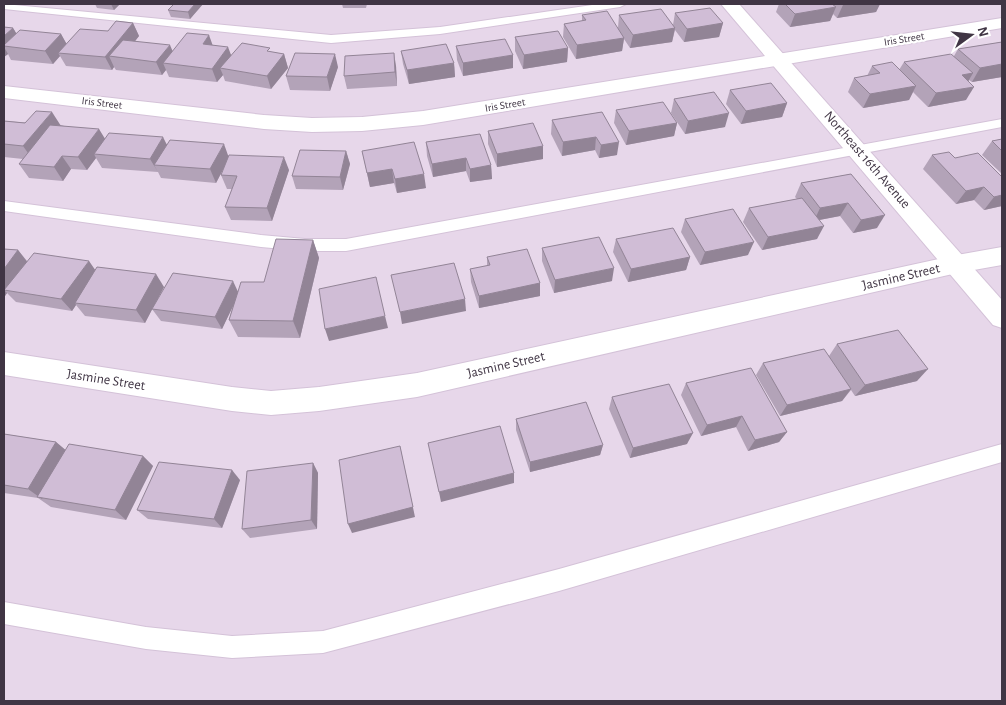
<svg xmlns="http://www.w3.org/2000/svg" width="1006" height="705" viewBox="0 0 1006 705" font-family="'Alegreya Sans',sans-serif">
	<style>
		.residential { fill: #e7d7ea }
		.lines { fill: none; stroke-linecap: round; stroke-linejoin: round }
		.service-casing { stroke: #d4c2d8; stroke-width: 2 }
		.minor-casing { stroke: #d4c2d8; stroke-width: 2 }
		.tertiary-casing { stroke: #d4c2d8; stroke-width: 2 }
		.service { fill: #fff; fill-rule: evenodd }
		.minor { fill: #fff; fill-rule: evenodd }
		.tertiary { fill: #fff; fill-rule: evenodd }
		.wall { fill: #b3a3b8 }
		.shaded-wall { fill: #928496 }
		.building { fill: #d0bdd6; stroke: #928496 }
		.labels { text-anchor: middle; dominant-baseline: central; stroke-width: 4.5; stroke-linejoin: round; paint-order: stroke }
		.far-street-label { font-size: 11px; fill: #403544; stroke: #fff }
		.street-label { font-size: 14px; fill: #403544; stroke: #fff }
	</style>
	<rect width="100%" height="100%" fill="#f0e5f2"/>
	<rect class="residential" x="4" y="4" width="998" height="697"/>
	<g class="lines">
		<g class="service-casing">
			<g id="service">
				<polygon points="4,4 331,35 440,27 599,4 626,4 620,7 440,34 331,43 4,9"/>
				<polygon points="1002,119 1002,127 346,251 305,251 261,247 4,211 4,201 261,235 305,239 346,239"/>
				<polygon points="1002,444 1002,462 559,591 323,653 232,658 146,649 4,624 4,602 146,627 232,636 323,631 559,569"/>
			</g>
		</g>
		<g class="minor-casing">
			<g id="minor">
				<polygon points="1002,18 1002,28 423,125 362,131 312,132 264,129 4,98 4,86 264,115 312,118 362,117 423,111"/>
				<polygon points="1002,247 1002,265 957,273 417,397 319,411 271,415 232,411 4,375 4,352 232,387 271,391 319,387 417,373 957,255"/>
			</g>
		</g>
		<g class="tertiary-casing">
			<polygon id="tertiary" points="721,4 739,4 1002,300 1002,328 993,325"/>
		</g>
		<use href="#service" class="service"/>
		<use href="#minor" class="minor"/>
		<use href="#tertiary" class="tertiary"/>
	</g>
	<g class="wall">
		<polygon points="95,4 120,4 114,10 97,8"/>
		<polygon points="174,4 203,4 190,19 171,17 168,10"/>
		<polygon points="342,4 367,4 366,8 343,8"/>
		<polygon points="779,4 880,4 876,12 837,18 833,14 830,21 790,27 776,12"/>
		<polygon points="675,13 723,23 719,37 684,42 675,30 672,42 630,48 624,39 622,51 576,59 563,37 564,24 582,21 582,15 618,28 619,15 673,25"/>
		<polygon points="133,23 139,36 135,41 173,51 213,45 231,55 271,52 284,54 288,68 271,89 225,81 223,75 217,82 169,77 166,70 162,75 116,70 114,67 112,70 66,66 60,56 53,64 11,60 8,54 4,57 4,27 13,28 16,33 61,34 66,44"/>
		<polygon points="515,37 568,48 567,62 523,69 515,51"/>
		<polygon points="1002,42 1002,77 972,82 969,80 968,81 966,100 928,107 913,92 909,100 863,108 848,92 854,78 867,76 872,66 899,70 904,62 954,56 958,49"/>
		<polygon points="456,46 513,55 513,68 463,76 457,60"/>
		<polygon points="401,51 454,63 455,77 409,84 403,64"/>
		<polygon points="396,66 397,86 347,89 344,76"/>
		<polygon points="338,67 330,91 290,90 286,76"/>
		<polygon points="730,90 787,103 782,117 741,124 726,104"/>
		<polygon points="674,99 725,127 685,134 671,113"/>
		<polygon points="616,110 677,123 674,136 626,145 614,123"/>
		<polygon points="602,112 617,155 599,158 595,150 562,156 551,134 552,120"/>
		<polygon points="4,121 61,125 105,139 167,144 229,157 289,170 272,221 231,220 225,207 232,189 227,189 221,175 226,164 216,183 161,178 158,172 102,168 96,158 87,170 71,169 63,181 29,178 19,164 23,159 4,157"/>
		<polygon points="488,131 543,146 543,159 497,167 488,144"/>
		<polygon points="1002,139 1002,174 982,155 992,141"/>
		<polygon points="426,142 491,165 492,179 470,182 466,171 433,177 427,156"/>
		<polygon points="346,151 350,164 343,190 296,189 292,176"/>
		<polygon points="362,151 426,188 397,193 394,183 370,187"/>
		<polygon points="932,155 955,158 1002,177 1002,206 984,210 974,200 956,204 923,169"/>
		<polygon points="851,174 877,228 853,233 840,216 819,220 817,239 762,250 743,222 749,208 797,199 795,197 801,183"/>
		<polygon points="685,219 748,255 700,265 681,232"/>
		<polygon points="616,239 690,257 686,270 628,282 613,252"/>
		<polygon points="313,240 319,258 300,338 238,337 229,320 233,305 222,329 161,321 152,309 145,323 85,316 76,305 72,311 16,302 7,293 5,296 4,296 4,249 18,250 27,261 96,270 164,287 156,302 238,291 264,282"/>
		<polygon points="542,248 612,281 554,293 542,261"/>
		<polygon points="487,257 540,283 540,296 479,308 471,282 470,269 487,266"/>
		<polygon points="837,344 917,381 855,396 851,390 842,401 780,416 756,375 763,363 829,356"/>
		<polygon points="686,383 787,432 779,442 748,451 736,427 701,436 681,395"/>
		<polygon points="612,397 687,444 630,458 609,409"/>
		<polygon points="516,419 603,445 600,455 530,472 516,430"/>
		<polygon points="4,434 56,442 65,450 143,456 153,466 126,520 51,507 38,498 4,493"/>
		<polygon points="313,463 318,473 317,529 250,538 242,529"/>
		<polygon points="240,480 222,528 148,519 137,510"/>
	</g>
	<g class="shaded-wall">
		<polygon points="111,4 120,4 114,10"/>
		<polygon points="195,4 203,4 190,19 188,12"/>
		<polygon points="850,4 880,4 876,12 837,18 843,5"/>
		<polygon points="836,7 830,21 790,27 795,14"/>
		<polygon points="133,23 139,36 122,58 109,56 114,67 112,70 105,57"/>
		<polygon points="723,23 719,37 684,42 687,29"/>
		<polygon points="13,28 21,41 4,46 4,36"/>
		<polygon points="675,28 672,42 630,48 633,35"/>
		<polygon points="61,34 69,48 58,53 60,56 53,64 45,51"/>
		<polygon points="209,35 214,49 203,44"/>
		<polygon points="624,38 622,51 576,59 577,45"/>
		<polygon points="170,45 176,59 163,63 166,70 162,75 156,62"/>
		<polygon points="4,47 8,54 4,57"/>
		<polygon points="228,47 233,60 220,68 223,75 217,82 212,69"/>
		<polygon points="568,48 567,62 523,69 524,55"/>
		<polygon points="394,53 396,66 397,86 395,72"/>
		<polygon points="284,54 288,68 271,89 267,76"/>
		<polygon points="335,54 338,67 330,91 327,77"/>
		<polygon points="513,55 513,68 463,76 463,63"/>
		<polygon points="454,63 455,77 409,84 407,70"/>
		<polygon points="1002,64 1002,77 972,82 980,68"/>
		<polygon points="973,73 965,87 962,75"/>
		<polygon points="916,86 909,100 863,108 870,94"/>
		<polygon points="974,87 966,100 928,107 936,93"/>
		<polygon points="787,103 782,117 741,124 746,111"/>
		<polygon points="52,112 61,126 33,160 23,146"/>
		<polygon points="729,113 725,127 685,134 688,121"/>
		<polygon points="677,123 674,136 626,145 629,131"/>
		<polygon points="99,129 107,142 94,154 96,158 87,170 78,157"/>
		<polygon points="163,137 170,151 154,165 158,172 150,159"/>
		<polygon points="596,137 595,150 562,156 563,142"/>
		<polygon points="619,142 617,155 599,158 601,145"/>
		<polygon points="224,144 229,158 216,183 210,169"/>
		<polygon points="543,146 543,159 497,167 497,154"/>
		<polygon points="346,151 350,164 343,190 340,177"/>
		<polygon points="62,156 71,169 63,181 54,167"/>
		<polygon points="284,157 289,170 272,221 267,208"/>
		<polygon points="466,158 466,171 433,177 432,164"/>
		<polygon points="491,165 492,179 470,182 470,169"/>
		<polygon points="392,169 394,183 370,187 367,173"/>
		<polygon points="424,174 426,188 397,193 395,179"/>
		<polygon points="984,187 974,200 956,204 966,191"/>
		<polygon points="1002,195 1002,206 984,210 994,197"/>
		<polygon points="848,203 840,216 814,221 820,208"/>
		<polygon points="885,215 877,228 853,233 861,220"/>
		<polygon points="824,226 817,239 762,250 768,237"/>
		<polygon points="313,240 319,258 300,338 293,321"/>
		<polygon points="754,242 748,255 700,265 705,252"/>
		<polygon points="18,250 28,263 4,290 7,293 5,296 4,295 4,269"/>
		<polygon points="690,257 686,270 628,282 631,269"/>
		<polygon points="89,261 98,274 75,303 76,305 72,311 61,299"/>
		<polygon points="614,268 612,281 554,293 555,280"/>
		<polygon points="156,274 164,287 145,323 136,310"/>
		<polygon points="233,281 239,294 222,329 215,317"/>
		<polygon points="540,283 540,296 479,308 479,296"/>
		<polygon points="465,299 466,311 402,324 400,312"/>
		<polygon points="385,316 388,328 329,341 325,329"/>
		<polygon points="928,369 917,381 855,396 865,385"/>
		<polygon points="851,389 842,401 780,416 787,405"/>
		<polygon points="742,416 736,427 701,436 707,425"/>
		<polygon points="787,432 779,442 748,451 755,440"/>
		<polygon points="693,433 687,444 630,458 633,448"/>
		<polygon points="56,442 68,452 42,499 28,489"/>
		<polygon points="603,445 600,455 530,472 530,462"/>
		<polygon points="400,446 415,517 352,533 348,524"/>
		<polygon points="143,456 153,466 126,520 115,510"/>
		<polygon points="313,463 318,473 317,529 311,520"/>
		<polygon points="232,470 240,480 222,528 214,519"/>
		<polygon points="514,473 514,483 441,502 439,492"/>
	</g>
	<g class="building">
		<polygon points="174,4 195,4 188,12 168,10"/>
		<polygon points="785,4 832,4 836,7 795,14"/>
		<polygon points="710,8 723,23 687,29 675,13"/>
		<polygon points="661,9 675,28 633,35 619,15"/>
		<polygon points="607,11 624,38 577,45 564,24 586,20 582,15"/>
		<polygon points="116,21 133,23 105,57 58,53 80,29 108,31"/>
		<polygon points="4,27 13,28 4,36"/>
		<polygon points="20,30 61,34 45,51 4,46 4,45"/>
		<polygon points="558,31 568,48 524,55 515,37"/>
		<polygon points="187,33 209,35 203,44 228,47 212,69 163,63"/>
		<polygon points="505,39 513,55 463,63 456,46"/>
		<polygon points="123,40 170,45 156,62 109,56"/>
		<polygon points="1002,42 1002,64 980,68 958,49"/>
		<polygon points="242,43 270,48 267,51 284,54 267,76 220,68"/>
		<polygon points="446,44 454,63 407,70 401,51"/>
		<polygon points="295,53 335,54 327,77 286,76"/>
		<polygon points="394,53 395,72 344,76 345,56"/>
		<polygon points="951,54 973,73 962,75 974,87 936,93 904,62"/>
		<polygon points="892,62 916,86 870,94 854,78 880,73 872,66"/>
		<polygon points="771,83 787,103 746,111 730,90"/>
		<polygon points="714,92 729,113 688,121 674,99"/>
		<polygon points="663,102 677,123 629,131 616,110"/>
		<polygon points="36,111 52,112 23,146 4,144 4,121 25,123"/>
		<polygon points="602,112 619,142 601,145 596,137 563,142 552,120"/>
		<polygon points="533,123 543,146 497,154 488,131"/>
		<polygon points="50,125 99,129 78,157 62,156 54,167 19,164"/>
		<polygon points="109,133 163,137 150,159 94,154"/>
		<polygon points="480,134 491,165 470,169 466,158 432,164 426,142"/>
		<polygon points="1002,139 1002,151 992,141"/>
		<polygon points="170,140 224,144 210,169 154,165"/>
		<polygon points="414,142 424,174 395,179 392,169 367,173 362,151"/>
		<polygon points="300,150 346,151 340,177 292,176"/>
		<polygon points="949,152 955,158 978,153 1002,177 1002,195 994,197 984,187 966,191 932,155"/>
		<polygon points="229,155 284,157 267,208 225,207 237,176 221,175"/>
		<polygon points="851,174 885,215 861,220 848,203 820,208 801,183"/>
		<polygon points="802,198 824,226 768,237 749,208"/>
		<polygon points="733,209 754,242 705,252 685,219"/>
		<polygon points="673,228 690,257 631,269 616,239"/>
		<polygon points="599,237 614,268 555,280 542,248"/>
		<polygon points="276,239 313,240 293,321 229,320 241,282 264,282"/>
		<polygon points="4,249 18,250 4,269"/>
		<polygon points="527,249 540,283 479,296 470,269 490,265 487,257"/>
		<polygon points="34,253 89,261 61,299 4,290"/>
		<polygon points="454,263 465,299 400,312 391,275"/>
		<polygon points="97,267 156,274 136,310 75,303"/>
		<polygon points="173,273 233,281 215,317 152,309"/>
		<polygon points="376,277 385,316 325,329 319,289"/>
		<polygon points="898,330 928,369 865,385 837,344"/>
		<polygon points="824,349 851,389 787,405 763,363"/>
		<polygon points="751,368 787,432 755,440 742,416 707,425 686,383"/>
		<polygon points="669,384 693,433 633,448 612,397"/>
		<polygon points="586,402 603,445 530,462 516,419"/>
		<polygon points="500,426 514,473 439,492 428,443"/>
		<polygon points="4,434 56,442 28,489 4,485"/>
		<polygon points="69,444 143,456 115,510 37,497"/>
		<polygon points="400,446 413,507 348,524 339,460"/>
		<polygon points="159,462 232,470 214,519 137,510"/>
		<polygon points="313,463 311,520 242,529 247,471"/>
	</g>
	<g class="labels">
		<g class="far-street-label">
			<text transform="translate(904 39) rotate(-9)">Iris Street</text>
			<text transform="translate(102 103) rotate(7)">Iris Street</text>
			<text transform="translate(505 105) rotate(-9)">Iris Street</text>
		</g>
		<g class="street-label">
			<text transform="translate(867 160) rotate(49)">Northeast 16th Avenue</text>
			<text transform="translate(901 277) rotate(-13)">Jasmine Street</text>
			<text transform="translate(506 365) rotate(-13)">Jasmine Street</text>
			<text transform="translate(106 380) rotate(9)">Jasmine Street</text>
		</g>
	</g>
	<rect width="1006" height="705" fill="none" stroke="#403544" stroke-width="10"/>
	<g transform="translate(971 35) rotate(75)" stroke="#ffffff" stroke-width="4" paint-order="stroke">
	<path d="M0-4L9 19L0 12L-9 19Z" fill="#403544"/>
	<text y="-8" font-size="14" font-weight="bold" text-anchor="middle" fill="#403544">N</text>
	</g>
</svg>
